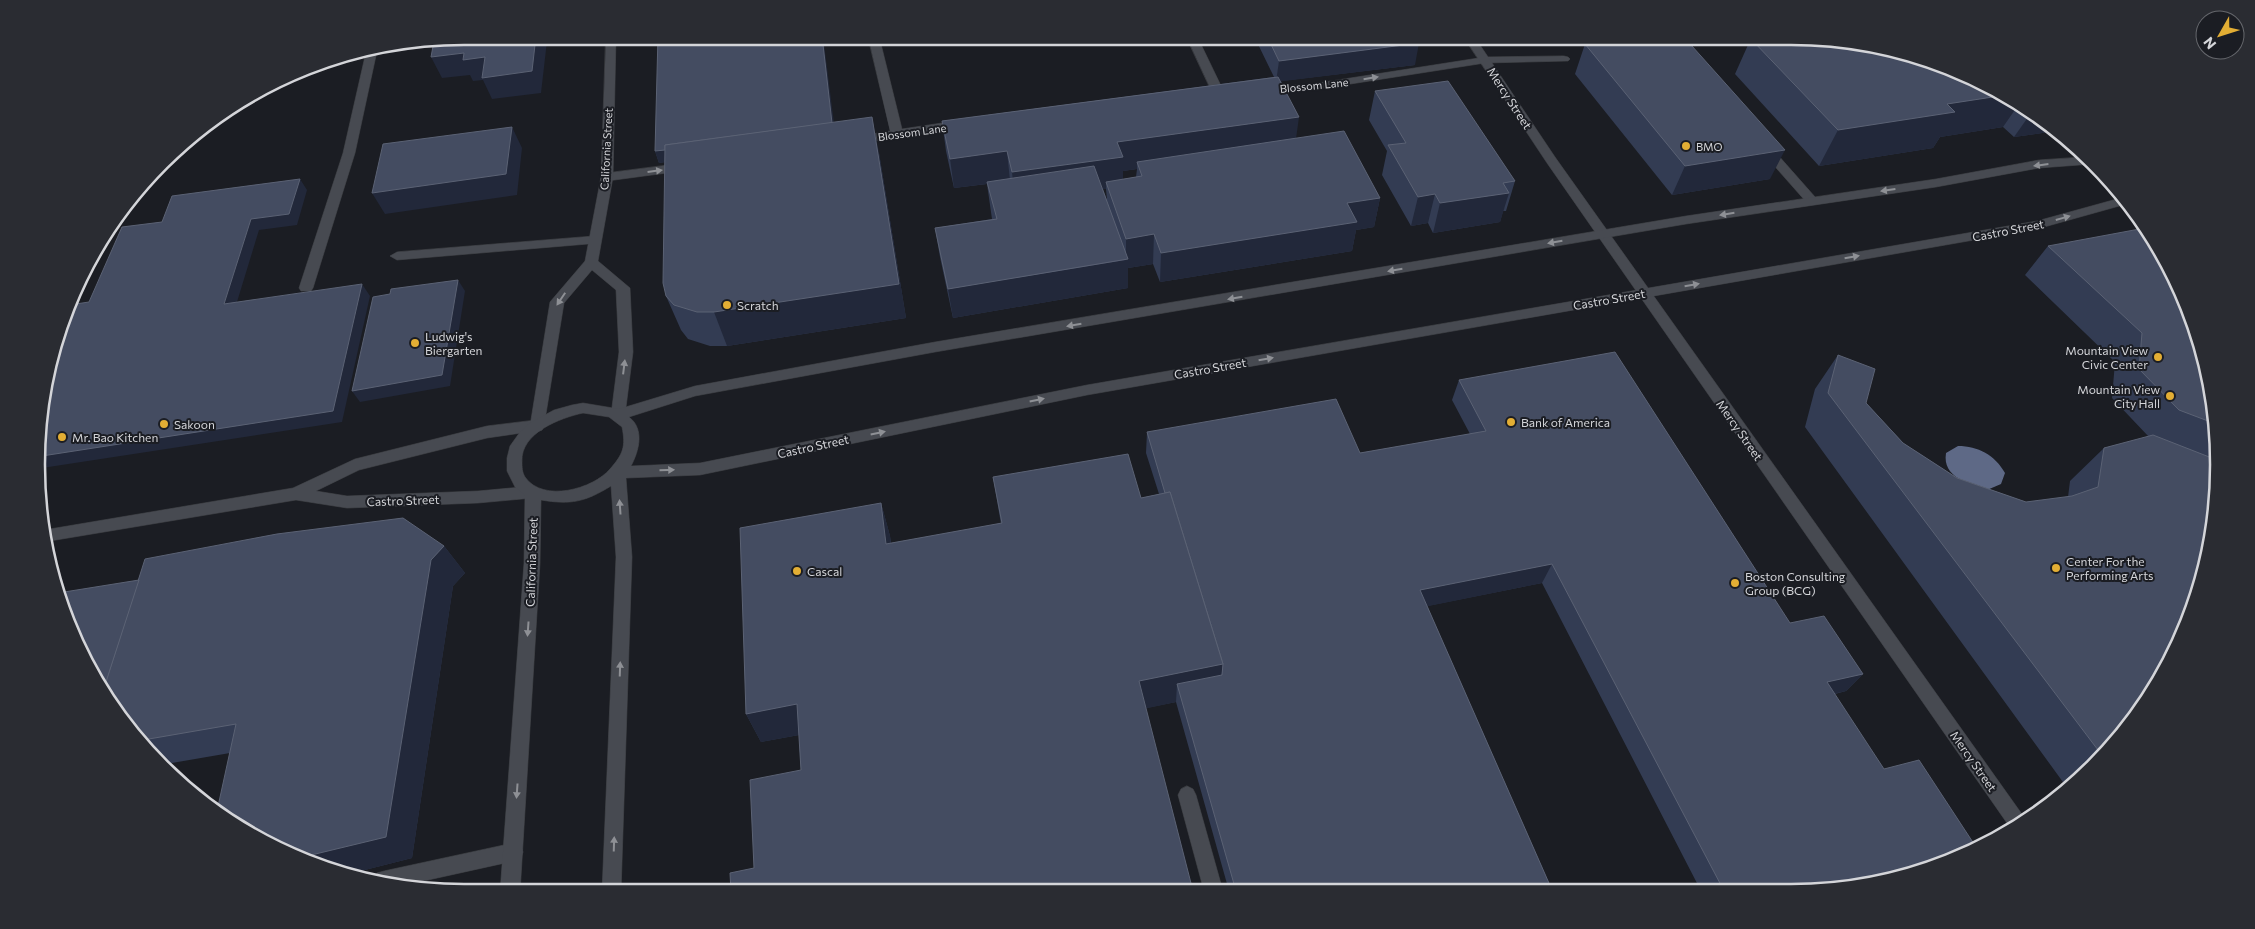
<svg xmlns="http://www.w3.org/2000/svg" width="2255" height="929" viewBox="0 0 2255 929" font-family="Commissioner,sans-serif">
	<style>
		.water { fill: #5e6986 }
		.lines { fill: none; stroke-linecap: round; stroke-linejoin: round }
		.service-casing { stroke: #37393d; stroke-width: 1 }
		.pedestrian-casing { stroke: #37393d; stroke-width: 1 }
		.minor-casing { stroke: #37393d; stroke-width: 1 }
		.tertiary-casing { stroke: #37393d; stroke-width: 1 }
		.secondary-casing { stroke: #37393d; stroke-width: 1 }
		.service { fill: #474a51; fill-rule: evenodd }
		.pedestrian { fill: #474a51; fill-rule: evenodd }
		.minor { fill: #474a51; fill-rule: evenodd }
		.tertiary { fill: #474a51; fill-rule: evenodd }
		.secondary { fill: #474a51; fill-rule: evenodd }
		.wall { fill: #333c53; fill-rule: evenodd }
		.shaded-wall { fill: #22283a }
		.building { fill: #444c61; stroke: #5b6274 }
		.oneway { fill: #8e9095 }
		.poi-dot { fill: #e3ae34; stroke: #1b1d23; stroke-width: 2 }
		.labels { text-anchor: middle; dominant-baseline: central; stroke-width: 4; stroke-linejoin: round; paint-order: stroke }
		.far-street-label { font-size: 11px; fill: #d4d5d9; stroke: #1b1d23 }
		.far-poi-label { font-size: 11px; fill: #d4d5d9; stroke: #1b1d23; text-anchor: start }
		.street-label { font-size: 12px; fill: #d4d5d9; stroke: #1b1d23 }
		.poi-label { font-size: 12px; fill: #d4d5d9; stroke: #1b1d23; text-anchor: start }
		.rim { fill: none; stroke: #d4d5d9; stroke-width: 2.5 }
	</style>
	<rect width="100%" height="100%" fill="#1b1d23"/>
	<path class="water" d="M1958 446C1978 446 1995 455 2005 473L2001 484 1987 490C1969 483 1942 478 1946 453Z"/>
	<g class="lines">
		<g class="service-casing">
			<g id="service">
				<polygon points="868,36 879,36 902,129 962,120 966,121 968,124 966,127 856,144 852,143 850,140 852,137 890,131"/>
				<polygon points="1186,36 1197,36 1224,92 1222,94 1218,95 1212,92"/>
				<polygon points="377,51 355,153 313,288 311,291 301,291 299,288 343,153 366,52"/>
				<polygon points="1564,56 1568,57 1570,59 1568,61 1485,63 1312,90 1265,93 1259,90 1265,87 1312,84 1485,57"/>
				<polygon points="1766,145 1770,146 1816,198 1818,201 1816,204 1808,204 1762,152 1760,149 1762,146"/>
				<polygon points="685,163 691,167 689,170 607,181 601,177 607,173"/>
				<polygon points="595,236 600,237 601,240 600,243 397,260 390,256 397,252"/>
				<polygon points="1187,786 1193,789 1196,795 1223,891 1204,891 1178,795 1181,789"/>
				<polygon points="514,843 521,845 523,852 521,859 514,861 410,884 375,878 377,873 384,871"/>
			</g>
		</g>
		<g class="pedestrian-casing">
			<polygon id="pedestrian" points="537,420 542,422 544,426 542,430 487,438 359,470 316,491 347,496 478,491 533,486 538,488 541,492 538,496 533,498 478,503 347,508 296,500 44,542 44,530 293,488 355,459 487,426"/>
		</g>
		<g class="minor-casing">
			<polygon id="minor" points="1463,36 1474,36 1555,157 2024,817 2009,826 1547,163"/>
		</g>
		<g class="tertiary-casing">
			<polygon id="tertiary" points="606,36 616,36 613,177 598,261 630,288 633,352 625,415 623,419 618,421 613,419 611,415 619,352 616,290 592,270 564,303 544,426 542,430 537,432 532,430 530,426 550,302 585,261 601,177"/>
		</g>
		<g class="secondary-casing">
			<path id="secondary" d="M2087 157 2093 164 2039 168 1936 187 1686 224 935 352 695 396 629 417C645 429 639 451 631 466L700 463 1087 385 2037 221 2124 197 2130 203 2037 229 1087 395 700 475 626 478 632 557 621 892H602L616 557 611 486C585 502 571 505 541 500L540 563 520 893H500L524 563 525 495 515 487 507 471V458L510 446 520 432 530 423 554 410 572 405 583 403 619 409 695 386 935 342 1686 216 1936 179 2039 160ZM583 413 609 417 622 427C626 447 623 454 610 469 593 489 543 503 525 477 522 472 522 467 522 462 520 433 560 418 583 413Z"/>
		</g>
		<use href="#service" class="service"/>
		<use href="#pedestrian" class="pedestrian"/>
		<use href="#minor" class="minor"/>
		<use href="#tertiary" class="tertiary"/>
		<use href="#secondary" class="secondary"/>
	</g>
	<g class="wall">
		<path d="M1254 36H1415V65L1281 81 1296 138 1380 198 1374 227 1356 230 1352 251 1160 282 1153 264 1128 268V288L953 318 940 257 935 228 992 219 987 184 954 188 946 151 942 121 1274 77ZM1137 169 1136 177 1123 179V171ZM1103 189H1106L1107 200Z"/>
		<polygon points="1752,36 1790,36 2004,93 2056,131 2014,137 2003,127 1940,137 1933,148 1819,166 1735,74"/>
		<polygon points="1585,44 1770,179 1672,195 1575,74"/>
		<polygon points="1375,91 1515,181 1506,211 1503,211 1500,222 1433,233 1428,223 1411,226 1382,175 1387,151 1369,120"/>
		<polygon points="834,123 879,153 906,318 727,346 710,346 688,339 681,330 666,296 665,162 659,163 655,151"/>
		<polygon points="2048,246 2204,353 2218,436 2215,520 2147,702 2073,787 2068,789 1805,427 1815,389 1838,355 1866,403 1903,443 1957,478 2026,502 2068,497 2070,481 2104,448 2149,437 2112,398 2115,362 2025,275"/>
		<polygon points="1459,380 1790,623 1863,674 1846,691 1835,694 1847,889 1700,889 1542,583 1427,606 1552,890 1229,891 1176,702 1146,708 754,868 801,770 799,735 761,742 746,714 881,503 890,536 891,543 1001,524 993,477 1141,498 1159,494 1146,453 1147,432 1360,453 1470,434 1452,400"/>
		<polygon points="444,546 465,573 453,586 412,858 349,874 327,870 230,753 166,764 108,702"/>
	</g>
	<g class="shaded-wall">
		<polygon points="536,36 544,36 547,41 541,93 492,99 483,80 473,81 470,75 442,78 431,57 464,53 485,57"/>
		<polygon points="822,36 823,36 836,139 659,163 655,151"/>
		<polygon points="1419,43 1415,65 1276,82 1279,61"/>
		<polygon points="2006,95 2019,104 2003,127 1940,137 1933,148 1819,166 1838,130 1947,104"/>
		<polygon points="2031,113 2056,131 2014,137"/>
		<polygon points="872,117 879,153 906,318 727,346 714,312"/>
		<polygon points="1299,117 1295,146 1137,162 1137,169 1123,171 1123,186 1106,182 1106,189 1015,202 1012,172 1117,142"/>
		<polygon points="512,127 522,148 517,195 385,214 372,193"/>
		<polygon points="1785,150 1770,179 1672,195 1685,166"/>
		<polygon points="1007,151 1010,181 954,188 950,159"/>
		<polygon points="300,179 307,190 297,225 259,230 233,315 224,304 251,219"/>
		<polygon points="1509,193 1500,222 1433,233 1440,203"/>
		<polygon points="1435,194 1428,223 1411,226 1418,197"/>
		<polygon points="1380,198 1374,227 1356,230 1352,251 1160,282 1161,253 1347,203"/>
		<polygon points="1154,234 1153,264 1128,268 1128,288 953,318 948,289 1126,260 1126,239"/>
		<polygon points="458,280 465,291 450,386 360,402 352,391"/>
		<polygon points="362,284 370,296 342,422 42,468 42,456"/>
		<polygon points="881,503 890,536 894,575 886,544"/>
		<polygon points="444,546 465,573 453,586 412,858 349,874 327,870 303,857 431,560"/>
		<polygon points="1552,564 1542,583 1414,609 1420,590"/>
		<polygon points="1223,664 1219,693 1177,684 1176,702 1139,710 1139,681"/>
		<polygon points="1863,674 1846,691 1810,699 1827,682"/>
		<polygon points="797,704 810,733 761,742 746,714"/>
	</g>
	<g class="building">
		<polygon points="464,36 536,36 532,71 482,78 485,57 463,60 464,53 431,57 434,41"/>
		<polygon points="658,36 822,36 832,123 665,145 665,150 655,151"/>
		<polygon points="1267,36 1415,36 1419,43 1279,61"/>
		<polygon points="1658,36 1683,36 1785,150 1685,166 1585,44"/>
		<polygon points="1767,36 1790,36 1928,59 2006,95 1947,104 1955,112 1838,130 1751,39"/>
		<polygon points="1278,77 1299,117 1117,142 1123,157 1012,172 1007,151 950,159 942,121"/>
		<polygon points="1448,81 1515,181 1503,183 1509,193 1440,203 1435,194 1418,197 1388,145 1406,143 1375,91"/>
		<polygon points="872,117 899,284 714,312 697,312 674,305 666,296 663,283 665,145"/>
		<polygon points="512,127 506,174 372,193 383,144"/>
		<polygon points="1344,131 1380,198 1347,203 1357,222 1161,253 1154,234 1126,239 1106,182 1142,176 1137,162"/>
		<polygon points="1094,166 1128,259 948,289 935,228 997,219 987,182"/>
		<polygon points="300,179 289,214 251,219 224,304 362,284 333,411 42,456 40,408 59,327 69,305 89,302 122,227 162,222 172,196"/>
		<polygon points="2145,228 2174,275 2204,353 2216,424 2179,410 2139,369 2142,333 2048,246"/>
		<polygon points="458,280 442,375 352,391 373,297 390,294 391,289"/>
		<polygon points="1615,352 1790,623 1824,616 1863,674 1827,682 1884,769 1919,760 1976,847 1955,860 1847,889 1723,889 1552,564 1420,590 1552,890 1236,891 1177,684 1222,675 1223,664 1170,492 1165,493 1147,432 1336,399 1360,453 1486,431 1459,380"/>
		<polygon points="1838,355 1875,369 1866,403 1903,443 1957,478 2026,502 2072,496 2098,487 2104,448 2153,435 2217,460 2215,520 2196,602 2147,702 2101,754 1828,393"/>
		<polygon points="1128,454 1141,498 1170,492 1223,664 1139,681 1193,891 731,892 730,873 754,868 750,780 801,770 797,704 746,714 740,528 881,503 886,544 1002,523 993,477"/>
		<polygon points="403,518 444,546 431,560 386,837 303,857 217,811 236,724 143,740 108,702 103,691 145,559 277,534"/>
		<polygon points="139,580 103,691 69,628 58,593"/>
	</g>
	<defs><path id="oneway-solid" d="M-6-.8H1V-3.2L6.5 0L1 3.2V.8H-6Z" transform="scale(1.25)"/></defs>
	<g class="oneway">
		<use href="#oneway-solid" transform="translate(1371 78) rotate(-9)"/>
		<use href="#oneway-solid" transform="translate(2041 165) rotate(173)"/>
		<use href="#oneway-solid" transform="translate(655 171) rotate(-7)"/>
		<use href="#oneway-solid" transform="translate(1888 190) rotate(172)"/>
		<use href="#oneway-solid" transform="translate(1727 214) rotate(171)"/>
		<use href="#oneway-solid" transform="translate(2063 218) rotate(-16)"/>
		<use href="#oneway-solid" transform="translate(1555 242) rotate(170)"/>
		<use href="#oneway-solid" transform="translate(1852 257) rotate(-10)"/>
		<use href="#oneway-solid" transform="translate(1395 270) rotate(170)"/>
		<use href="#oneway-solid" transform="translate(1692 285) rotate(-10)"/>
		<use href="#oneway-solid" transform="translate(1235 298) rotate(170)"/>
		<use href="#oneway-solid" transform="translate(561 299) rotate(124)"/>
		<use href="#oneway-solid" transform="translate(1074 325) rotate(170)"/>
		<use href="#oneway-solid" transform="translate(1266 359) rotate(-10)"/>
		<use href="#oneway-solid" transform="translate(624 367) rotate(-83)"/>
		<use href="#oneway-solid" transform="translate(1037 400) rotate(-12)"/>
		<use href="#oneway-solid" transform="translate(878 433) rotate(-12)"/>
		<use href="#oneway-solid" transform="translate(667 470) rotate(-2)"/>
		<use href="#oneway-solid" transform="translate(620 507) rotate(-94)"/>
		<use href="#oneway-solid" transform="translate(528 629) rotate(94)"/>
		<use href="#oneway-solid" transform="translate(620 669) rotate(-88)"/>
		<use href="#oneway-solid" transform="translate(517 791) rotate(94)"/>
		<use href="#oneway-solid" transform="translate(614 844) rotate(-88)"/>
	</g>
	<g class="poi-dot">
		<circle cx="1686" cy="146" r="5"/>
		<circle cx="727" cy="305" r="5"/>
		<circle cx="415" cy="343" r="5"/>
		<circle cx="2158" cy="357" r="5"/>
		<circle cx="2170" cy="396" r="5"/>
		<circle cx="1511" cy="422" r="5"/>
		<circle cx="164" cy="424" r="5"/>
		<circle cx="62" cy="437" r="5"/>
		<circle cx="2056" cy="568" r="5"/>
		<circle cx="797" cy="571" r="5"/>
		<circle cx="1735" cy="583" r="5"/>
	</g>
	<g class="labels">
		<g class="far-street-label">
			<text transform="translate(1314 85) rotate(-6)">Blossom Lane</text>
			<text transform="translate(912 132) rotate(-8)">Blossom Lane</text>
			<text transform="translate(606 149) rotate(-87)">California Street</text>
		</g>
		<g class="far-poi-label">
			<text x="1696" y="146">BMO</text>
		</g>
		<g class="street-label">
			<text transform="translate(1510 98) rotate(57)">Mercy Street</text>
			<text transform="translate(2008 230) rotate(-11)">Castro Street</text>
			<text transform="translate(1609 299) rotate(-10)">Castro Street</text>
			<text transform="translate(1210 368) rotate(-10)">Castro Street</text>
			<text transform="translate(1740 430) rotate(55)">Mercy Street</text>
			<text transform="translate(813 446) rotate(-12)">Castro Street</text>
			<text transform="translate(403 500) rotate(-2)">Castro Street</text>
			<text transform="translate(531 562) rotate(-88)">California Street</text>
			<text transform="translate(1974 761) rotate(55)">Mercy Street</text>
		</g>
		<g class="poi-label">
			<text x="737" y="305">Scratch</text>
			<text x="425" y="336">Ludwig's<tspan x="425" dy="14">Biergarten</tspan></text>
			<text x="2148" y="350" text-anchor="end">Mountain View<tspan x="2148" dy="14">Civic Center</tspan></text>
			<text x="2160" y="389" text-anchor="end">Mountain View<tspan x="2160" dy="14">City Hall</tspan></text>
			<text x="1521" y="422">Bank of America</text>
			<text x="174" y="424">Sakoon</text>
			<text x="72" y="437">Mr. Bao Kitchen</text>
			<text x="2066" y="561">Center For the<tspan x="2066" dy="14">Performing Arts</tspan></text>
			<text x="807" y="571">Cascal</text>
			<text x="1745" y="576">Boston Consulting<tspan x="1745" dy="14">Group (BCG)</tspan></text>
		</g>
	</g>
	<path d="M0 0H2255V929H0ZM464 45H1791A419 419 0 0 1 2210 464V465A419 419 0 0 1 1791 884H464A419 419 0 0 1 45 465V464A419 419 0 0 1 464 45Z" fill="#2a2c32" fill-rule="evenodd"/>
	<path class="rim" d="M464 45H1791A419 419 0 0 1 2210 464V465A419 419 0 0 1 1791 884H464A419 419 0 0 1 45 465V464A419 419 0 0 1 464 45Z"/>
	<g transform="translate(2220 35) rotate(231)"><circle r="24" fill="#1b1d23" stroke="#65676c"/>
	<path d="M0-4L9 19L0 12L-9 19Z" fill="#e3ae34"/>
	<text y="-8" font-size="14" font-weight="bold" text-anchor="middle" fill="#d4d5d9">N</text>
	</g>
</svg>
